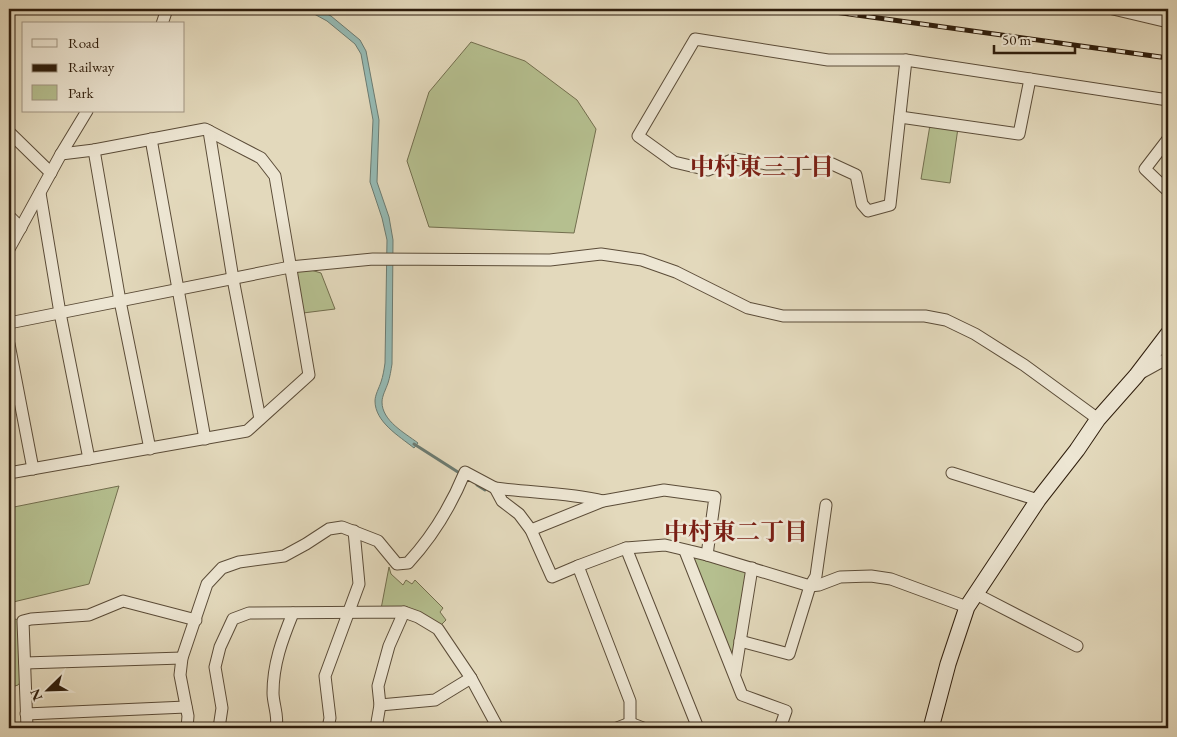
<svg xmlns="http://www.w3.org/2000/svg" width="1177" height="737" viewBox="0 0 1177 737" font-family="'EB Garamond','Noto Serif JP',serif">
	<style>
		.green { fill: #b5bf8f; stroke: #726e4e }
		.water { fill: #95bab4; stroke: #6c7b71 }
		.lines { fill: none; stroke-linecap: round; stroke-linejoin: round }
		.stream { stroke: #6c7b71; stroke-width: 3 }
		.street-casing { stroke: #5b4c38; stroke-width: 13 }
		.secondary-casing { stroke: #2e1d0c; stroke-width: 17 }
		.street { stroke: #ede6d3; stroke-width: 11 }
		.secondary { stroke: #ede6d3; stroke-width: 15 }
		.rail-casing { stroke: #2e1d0c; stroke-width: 5 }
		.rail { stroke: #ede6d3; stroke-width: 3; stroke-dasharray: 9; stroke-linecap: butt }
		.labels { text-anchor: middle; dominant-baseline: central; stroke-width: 5; stroke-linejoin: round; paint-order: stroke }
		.neighbourhood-label { font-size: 24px; font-weight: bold; fill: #7a1f14; stroke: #ede6d3 }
	</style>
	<rect width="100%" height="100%" fill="#e3d9bc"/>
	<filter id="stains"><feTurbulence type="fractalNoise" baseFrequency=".004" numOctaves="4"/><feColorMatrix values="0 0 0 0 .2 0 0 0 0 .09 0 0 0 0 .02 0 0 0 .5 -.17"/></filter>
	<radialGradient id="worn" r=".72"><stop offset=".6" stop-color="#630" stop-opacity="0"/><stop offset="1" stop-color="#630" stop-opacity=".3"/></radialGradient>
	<g class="green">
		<polygon points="471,42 525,61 577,100 596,129 574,233 429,227 407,161 429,92"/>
		<polygon points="930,125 958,128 950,183 921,179"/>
		<polygon points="293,270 311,270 321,273 335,309 303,313"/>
		<polygon points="119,486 89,584 9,603 9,508"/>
		<polygon points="688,553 748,570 734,668"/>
		<polygon points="389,567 391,574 403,585 406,580 412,584 415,580 443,608 440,612 446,620 440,626 381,609"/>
		<polygon points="9,618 20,620 23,679 18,685 9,688"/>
	</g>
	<path class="water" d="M305 9H318L331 16 360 40 366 51 379 120 377 182 389 217 393 240 392 364C391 370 390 377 388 383 386 389 382 396 382 402 382 421 405 433 418 443L414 448C399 436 375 422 375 401 375 395 379 388 381 382 383 376 384 370 385 363L387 240 382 218 370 182 373 120 361 54 355 44 327 21Z"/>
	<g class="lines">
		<g class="stream">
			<polyline points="414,444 461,474"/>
			<polyline points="477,485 485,490"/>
		</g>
		<g class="street-casing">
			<g id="street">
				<polyline points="1113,9 1168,22"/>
				<polyline points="162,24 167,9"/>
				<polygon points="695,39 828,60 906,60 890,205 868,211 862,204 856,175 830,163 767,164 734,159 708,170 674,162 638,136"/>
				<polyline points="906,60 1168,100"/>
				<polyline points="900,117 1019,134 1030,79"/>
				<polyline points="209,131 233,279 260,419"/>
				<polyline points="9,132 51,173"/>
				<polyline points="151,139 205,439"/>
				<polyline points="1168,139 1145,169 1168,191"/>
				<polyline points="94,150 120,301 150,449"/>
				<polyline points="40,193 60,313 89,459"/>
				<polyline points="9,216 21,228"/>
				<polyline points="9,249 61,154 87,111"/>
				<polyline points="9,323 290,267 373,259 550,260 601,254 642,260 676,272 748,308 783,316 925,316 946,320 975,334 1024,365 1098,419"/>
				<polyline points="9,344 33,469"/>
				<polyline points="1139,374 1168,358"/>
				<polyline points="9,473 247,431 309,375 275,176 261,158 205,129 94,150 61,154"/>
				<polyline points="952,473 1038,500"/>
				<path d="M495 488C531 493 567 492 603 501"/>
				<polyline points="531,530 603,501 664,490 715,497 707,555"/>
				<polyline points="626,548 698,728"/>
				<polyline points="685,551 742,695 786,711 780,728"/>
				<polyline points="976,594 1077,646"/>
				<polyline points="740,641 789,654 810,586 816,576 826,505"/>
				<polyline points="25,663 182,658"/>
				<polyline points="735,673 752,568"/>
				<polyline points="380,705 435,700 471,678"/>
				<polyline points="26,714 186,707"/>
				<polyline points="630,723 630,701 578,566 626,548 665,545 707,555 810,586 819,585 840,577 871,576 891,579 967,607"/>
				<polyline points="27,728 23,621 31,619 89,615 123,601 196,620"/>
				<path d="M187 728 188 716 180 675 182 658 207 584 222 568 239 562 284 556 306 544 329 529 342 527 378 541 397 564 408 563C433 536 451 506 465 472L495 488 502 501 519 514 531 530 552 577 578 566"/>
				<polyline points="219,728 222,708 215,667 220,647 233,619 249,613 404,612 418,617 438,629 471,678 498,728"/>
				<path d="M276 728C279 717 273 704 273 693 273 664 282 640 293 613"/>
				<polyline points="328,728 330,718 325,676 359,584 354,531"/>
				<polyline points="376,728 380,705 378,686 389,646 404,612"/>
				<polyline points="617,728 630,723 643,728"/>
			</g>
		</g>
		<g class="secondary-casing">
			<polyline id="secondary" points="931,728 948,664 967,607 1038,500 1077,450 1098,419 1136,376 1168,334"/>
		</g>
		<use href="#street" class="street"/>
		<use href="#secondary" class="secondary"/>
		<g class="rail-casing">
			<polyline id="rail" points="813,9 1168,58"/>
		</g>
		<use href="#rail" class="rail"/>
	</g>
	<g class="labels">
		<g class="neighbourhood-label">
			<text x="762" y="166">中村東三丁目</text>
			<text x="736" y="531">中村東二丁目</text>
		</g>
	</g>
	<rect width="1177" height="737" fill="none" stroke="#e3d9bc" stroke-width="30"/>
	<rect x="10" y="10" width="1157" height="717" fill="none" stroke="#2e1d0c" stroke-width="2.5"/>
	<rect x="15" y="15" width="1147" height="707" fill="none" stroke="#2e1d0c"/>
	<rect x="22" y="22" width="162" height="90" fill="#ede6d3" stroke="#a19683"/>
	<rect x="32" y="39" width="25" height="8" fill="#ede6d3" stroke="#a19683"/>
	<text x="68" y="48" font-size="15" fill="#2e1d0c">Road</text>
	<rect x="32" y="64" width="25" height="8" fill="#2e1d0c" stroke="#a19683"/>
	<text x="68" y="72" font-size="15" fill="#2e1d0c">Railway</text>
	<rect x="32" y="85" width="25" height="15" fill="#b5bf8f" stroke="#a19683"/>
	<text x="68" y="98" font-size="15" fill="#2e1d0c">Park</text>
	<g transform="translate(48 690) rotate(247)" stroke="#ede6d3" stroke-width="4" paint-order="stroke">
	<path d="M0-4L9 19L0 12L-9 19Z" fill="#2e1d0c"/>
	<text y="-8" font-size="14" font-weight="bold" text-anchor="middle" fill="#2e1d0c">N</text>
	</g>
	<path d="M994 45v8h81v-8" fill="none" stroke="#2e1d0c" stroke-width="2.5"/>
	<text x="1002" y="45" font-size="15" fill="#2e1d0c" stroke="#ede6d3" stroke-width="4" paint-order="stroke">50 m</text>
	<rect width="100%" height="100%" filter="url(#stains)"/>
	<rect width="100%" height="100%" fill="url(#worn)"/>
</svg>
